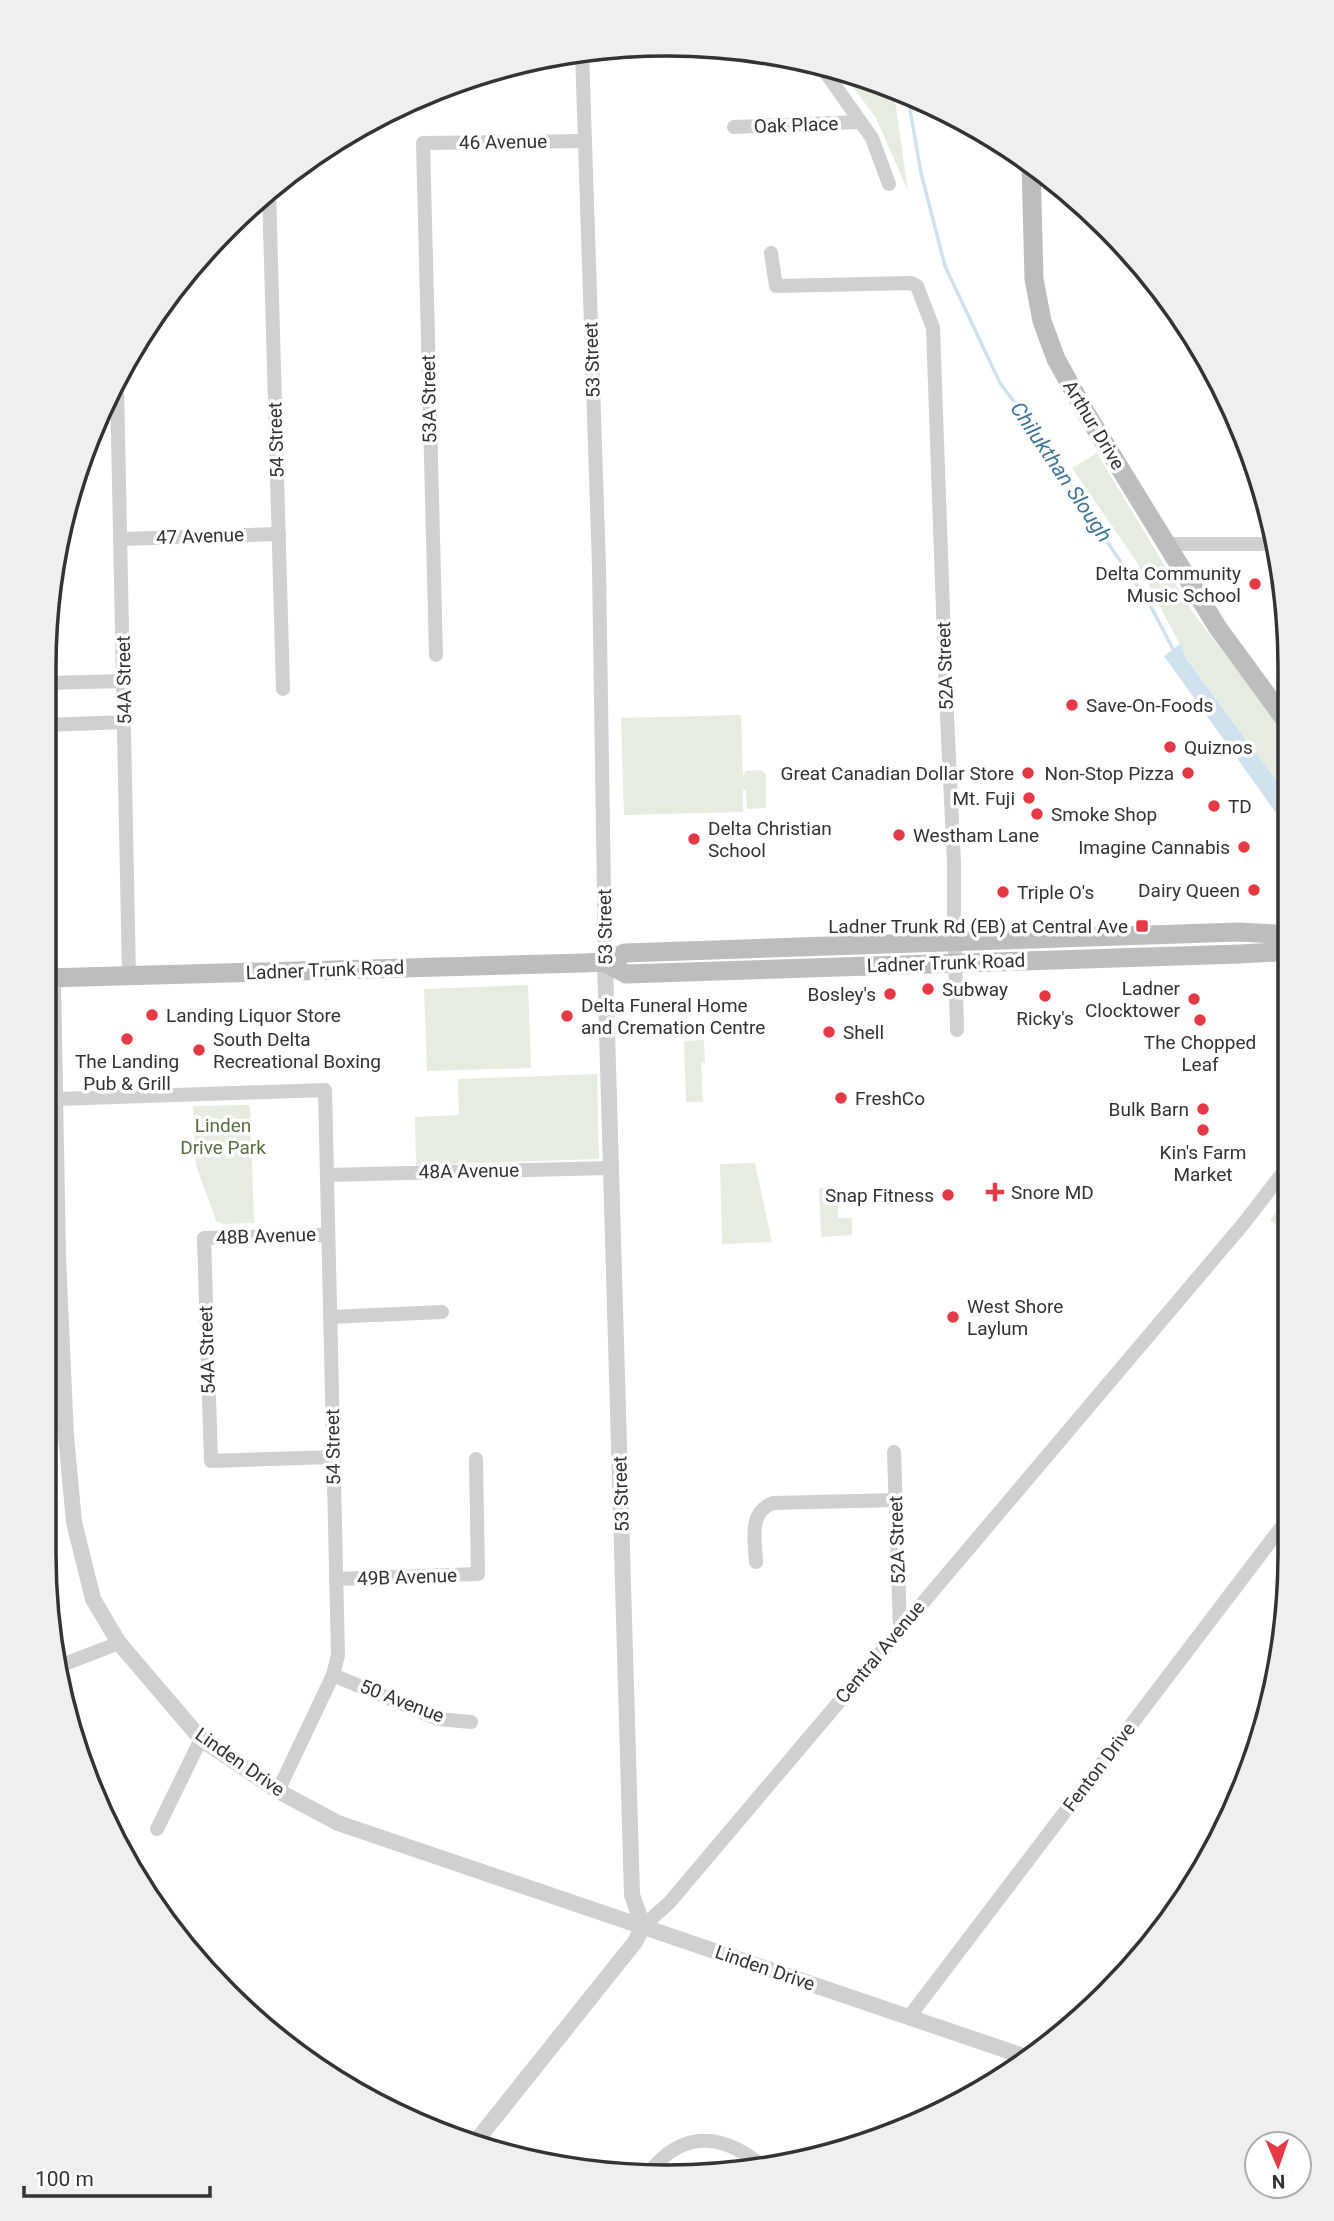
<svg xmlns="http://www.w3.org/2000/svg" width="1334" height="2221" viewBox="0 0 1334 2221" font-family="Roboto,sans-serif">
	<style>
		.green { fill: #e6ecdf }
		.water { fill: #cfe2ee }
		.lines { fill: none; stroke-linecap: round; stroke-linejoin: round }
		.stream { stroke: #cfe2ee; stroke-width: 3.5 }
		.minor { stroke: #d0d0d0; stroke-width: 14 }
		.tertiary { stroke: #d0d0d0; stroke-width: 16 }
		.secondary { stroke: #bdbdbd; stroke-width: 19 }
		.poi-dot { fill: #e63946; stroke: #fff; stroke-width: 2.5 }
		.labels { text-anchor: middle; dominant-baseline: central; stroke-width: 7; stroke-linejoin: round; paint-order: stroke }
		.street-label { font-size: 19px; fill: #333; stroke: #fff }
		.poi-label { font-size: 19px; fill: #333; stroke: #fff; text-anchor: start }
		.park-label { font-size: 19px; fill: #56703f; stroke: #fff }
		.water-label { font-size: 21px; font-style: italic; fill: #3f7597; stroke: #fff }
		.rim { fill: none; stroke: #333; stroke-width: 3.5 }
	</style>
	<rect width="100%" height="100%" fill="#fff"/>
	<g class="green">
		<polygon points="842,72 893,87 908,191 876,118"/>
		<polygon points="1097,453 1193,613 1289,737 1289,798 1187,658 1136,561 1072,468"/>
		<polygon points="741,715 743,775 746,771 761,770 766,774 766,808 747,809 746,790 743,790 743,812 624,815 621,718"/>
		<polygon points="528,985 531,1068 427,1071 424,989"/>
		<polygon points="704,1040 705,1062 701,1063 703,1102 686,1102 684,1041"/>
		<polygon points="597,1074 599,1159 416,1165 415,1117 459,1115 458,1079"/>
		<polygon points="250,1105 254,1223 224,1224 216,1221 196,1165 193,1106"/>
		<polygon points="755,1163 772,1242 722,1244 720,1164"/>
		<polygon points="819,1188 837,1188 838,1218 852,1218 852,1235 821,1237"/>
		<polygon points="1280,1206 1289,1212 1289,1237 1270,1220"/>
	</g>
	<polygon class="water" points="1180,644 1187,659 1289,798 1289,831 1164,656"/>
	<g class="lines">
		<polyline class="stream" points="907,92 921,173 945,266 1000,383 1042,439 1094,523 1148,601 1174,651"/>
		<g class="minor">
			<polyline points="582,52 599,567 605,962"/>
			<polyline points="821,66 872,138 889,184"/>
			<polyline points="734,127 859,122"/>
			<polyline points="269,191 283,689"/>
			<polyline points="771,253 776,286 911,283 917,286 933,328 946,695 954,863 954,920 957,1030"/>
			<polyline points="117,385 129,976"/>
			<polyline points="122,539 279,534"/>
			<polyline points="1166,544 1275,544"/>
			<polyline points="436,655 423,143 584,141"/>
			<polyline points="45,683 124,681"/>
			<polyline points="45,725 125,722"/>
			<polyline points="57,1099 325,1090 338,1655 333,1675 278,1791"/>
			<polyline points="327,1175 611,1168"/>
			<polyline points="328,1235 204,1238 211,1461 333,1457"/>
			<polyline points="44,1258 58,1258"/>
			<polyline points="330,1317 442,1312"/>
			<polyline points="894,1452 900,1628"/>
			<path d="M756 1562C755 1540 748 1512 773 1503L896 1500"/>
			<polyline points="336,1579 478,1574 476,1459"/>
			<polyline points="62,1665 119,1643"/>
			<polyline points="333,1675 438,1719 471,1722"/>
			<polyline points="157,1829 201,1739"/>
			<polyline points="1215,1837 1216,1838"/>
			<polyline points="643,1926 669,1903 1244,1223 1285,1170 1289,1161"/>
			<polyline points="909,2017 1289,1517"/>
			<path d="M648 2174C679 2133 717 2131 757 2162"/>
		</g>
		<g class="tertiary">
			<polyline points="605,962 632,1895 643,1926"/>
			<polyline points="53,978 58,1258 66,1436 74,1522 93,1599 119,1643 201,1739 278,1791 338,1823 1029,2058"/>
			<polyline points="473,2145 635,1942 643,1926"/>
		</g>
		<g class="secondary">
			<polyline points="1031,164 1034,279 1042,321 1056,359 1086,413 1218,628 1289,725"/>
			<polyline points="605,962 626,974 1240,954 1277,952 1289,947"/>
			<polyline points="45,978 584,963 605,962 625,953 1238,932 1277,934 1289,938"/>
		</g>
	</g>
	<g class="poi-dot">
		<circle cx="1255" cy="584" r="7"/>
		<circle cx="1072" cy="705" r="7"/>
		<circle cx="1170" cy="747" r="7"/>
		<circle cx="1028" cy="773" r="7"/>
		<circle cx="1188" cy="773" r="7"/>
		<circle cx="1029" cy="798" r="7"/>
		<circle cx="1214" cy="806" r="7"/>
		<circle cx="1037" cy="814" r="7"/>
		<circle cx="899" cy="835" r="7"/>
		<circle cx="694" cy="839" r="7"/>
		<circle cx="1244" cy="847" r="7"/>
		<circle cx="1254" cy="890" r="7"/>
		<circle cx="1003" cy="892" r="7"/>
		<rect x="1135" y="919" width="14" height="14" rx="3.5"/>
		<circle cx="928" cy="989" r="7"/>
		<circle cx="890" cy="994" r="7"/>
		<circle cx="1045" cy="996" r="7"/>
		<circle cx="1194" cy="999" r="7"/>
		<circle cx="152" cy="1015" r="7"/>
		<circle cx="567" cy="1016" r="7"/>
		<circle cx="1200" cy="1020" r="7"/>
		<circle cx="829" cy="1032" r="7"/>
		<circle cx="127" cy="1039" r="7"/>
		<circle cx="199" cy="1050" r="7"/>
		<circle cx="841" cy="1098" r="7"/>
		<circle cx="1203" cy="1109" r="7"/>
		<circle cx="1203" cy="1130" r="7"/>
		<path d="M991.5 1181.5h7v7h7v7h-7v7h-7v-7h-7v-7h7z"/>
		<circle cx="948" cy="1195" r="7"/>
		<circle cx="953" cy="1317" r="7"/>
	</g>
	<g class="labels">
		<g class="street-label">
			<text transform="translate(796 125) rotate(-2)">Oak Place</text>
			<text transform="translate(503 142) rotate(-1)">46 Avenue</text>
			<text transform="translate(592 360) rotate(-92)">53 Street</text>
			<text transform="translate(429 399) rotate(-91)">53A Street</text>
			<text transform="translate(1094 425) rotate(59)">Arthur Drive</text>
			<text transform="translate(276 440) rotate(-92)">54 Street</text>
			<text transform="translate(200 536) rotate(-2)">47 Avenue</text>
			<text transform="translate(945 666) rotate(-92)">52A Street</text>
			<text transform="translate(124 680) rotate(-91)">54A Street</text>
			<text transform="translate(605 927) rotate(-91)">53 Street</text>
			<text transform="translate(946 963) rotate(-2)">Ladner Trunk Road</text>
			<text transform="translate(325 970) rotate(-2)">Ladner Trunk Road</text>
			<text transform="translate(469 1171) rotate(-1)">48A Avenue</text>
			<text transform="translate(266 1236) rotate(-2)">48B Avenue</text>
			<text transform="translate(207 1350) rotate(-92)">54A Street</text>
			<text transform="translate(333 1447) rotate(-91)">54 Street</text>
			<text transform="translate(621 1494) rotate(-92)">53 Street</text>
			<text transform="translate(897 1540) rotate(-92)">52A Street</text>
			<text transform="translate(407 1577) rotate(-2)">49B Avenue</text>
			<text transform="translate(880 1652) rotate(-50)">Central Avenue</text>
			<text transform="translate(402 1701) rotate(21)">50 Avenue</text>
			<text transform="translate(240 1762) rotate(35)">Linden Drive</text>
			<text transform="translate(1099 1767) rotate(-53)">Fenton Drive</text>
			<text transform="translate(765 1968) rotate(19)">Linden Drive</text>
		</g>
		<g class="poi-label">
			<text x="1241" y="573" text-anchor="end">Delta Community<tspan x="1241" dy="22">Music School</tspan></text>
			<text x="1086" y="705">Save-On-Foods</text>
			<text x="1184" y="747">Quiznos</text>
			<text x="1014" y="773" text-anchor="end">Great Canadian Dollar Store</text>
			<text x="1174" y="773" text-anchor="end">Non-Stop Pizza</text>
			<text x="1015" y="798" text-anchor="end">Mt. Fuji</text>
			<text x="1228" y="806">TD</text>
			<text x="1051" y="814">Smoke Shop</text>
			<text x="708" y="828">Delta Christian<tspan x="708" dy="22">School</tspan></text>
			<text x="913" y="835">Westham Lane</text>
			<text x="1230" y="847" text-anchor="end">Imagine Cannabis</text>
			<text x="1240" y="890" text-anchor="end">Dairy Queen</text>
			<text x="1017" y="892">Triple O's</text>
			<text x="1128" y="926" text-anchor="end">Ladner Trunk Rd (EB) at Central Ave</text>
			<text x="1180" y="988" text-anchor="end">Ladner<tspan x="1180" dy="22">Clocktower</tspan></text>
			<text x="942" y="989">Subway</text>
			<text x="876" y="994" text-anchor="end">Bosley's</text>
			<text x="581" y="1005">Delta Funeral Home<tspan x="581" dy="22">and Cremation Centre</tspan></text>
			<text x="166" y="1015">Landing Liquor Store</text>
			<text x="1045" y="1018" text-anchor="middle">Ricky's</text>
			<text x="843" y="1032">Shell</text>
			<text x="213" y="1039">South Delta<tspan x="213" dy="22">Recreational Boxing</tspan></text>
			<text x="1200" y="1042" text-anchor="middle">The Chopped<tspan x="1200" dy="22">Leaf</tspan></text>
			<text x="127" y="1061" text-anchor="middle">The Landing<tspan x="127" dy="22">Pub &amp; Grill</tspan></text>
			<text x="855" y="1098">FreshCo</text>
			<text x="1189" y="1109" text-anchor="end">Bulk Barn</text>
			<text x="1203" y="1152" text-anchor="middle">Kin's Farm<tspan x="1203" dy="22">Market</tspan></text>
			<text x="1011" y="1192">Snore MD</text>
			<text x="934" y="1195" text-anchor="end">Snap Fitness</text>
			<text x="967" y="1306">West Shore<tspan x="967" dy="22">Laylum</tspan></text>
		</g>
		<g class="park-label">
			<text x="223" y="1125">Linden<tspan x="223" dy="22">Drive Park</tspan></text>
		</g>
		<g class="water-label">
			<text transform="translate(1061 472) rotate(56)">Chilukthan Slough</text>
		</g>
	</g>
	<path d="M0 0H1334V2221H0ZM667 56H667A611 611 0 0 1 1278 667V1554A611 611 0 0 1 667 2165H667A611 611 0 0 1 56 1554V667A611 611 0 0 1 667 56Z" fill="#efefef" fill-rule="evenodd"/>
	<path class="rim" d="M667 56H667A611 611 0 0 1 1278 667V1554A611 611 0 0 1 667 2165H667A611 611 0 0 1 56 1554V667A611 611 0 0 1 667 56Z"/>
	<g transform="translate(1278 2165) rotate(178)"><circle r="33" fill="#ffffff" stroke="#adadad" stroke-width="2"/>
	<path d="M0-5L12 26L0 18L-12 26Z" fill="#e63946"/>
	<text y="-10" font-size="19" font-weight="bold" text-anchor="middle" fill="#333333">N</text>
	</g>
	<path d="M24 2186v10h186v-10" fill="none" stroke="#333333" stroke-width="3.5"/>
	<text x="35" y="2186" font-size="21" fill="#333333" stroke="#ffffff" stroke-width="5" paint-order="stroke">100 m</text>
</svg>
